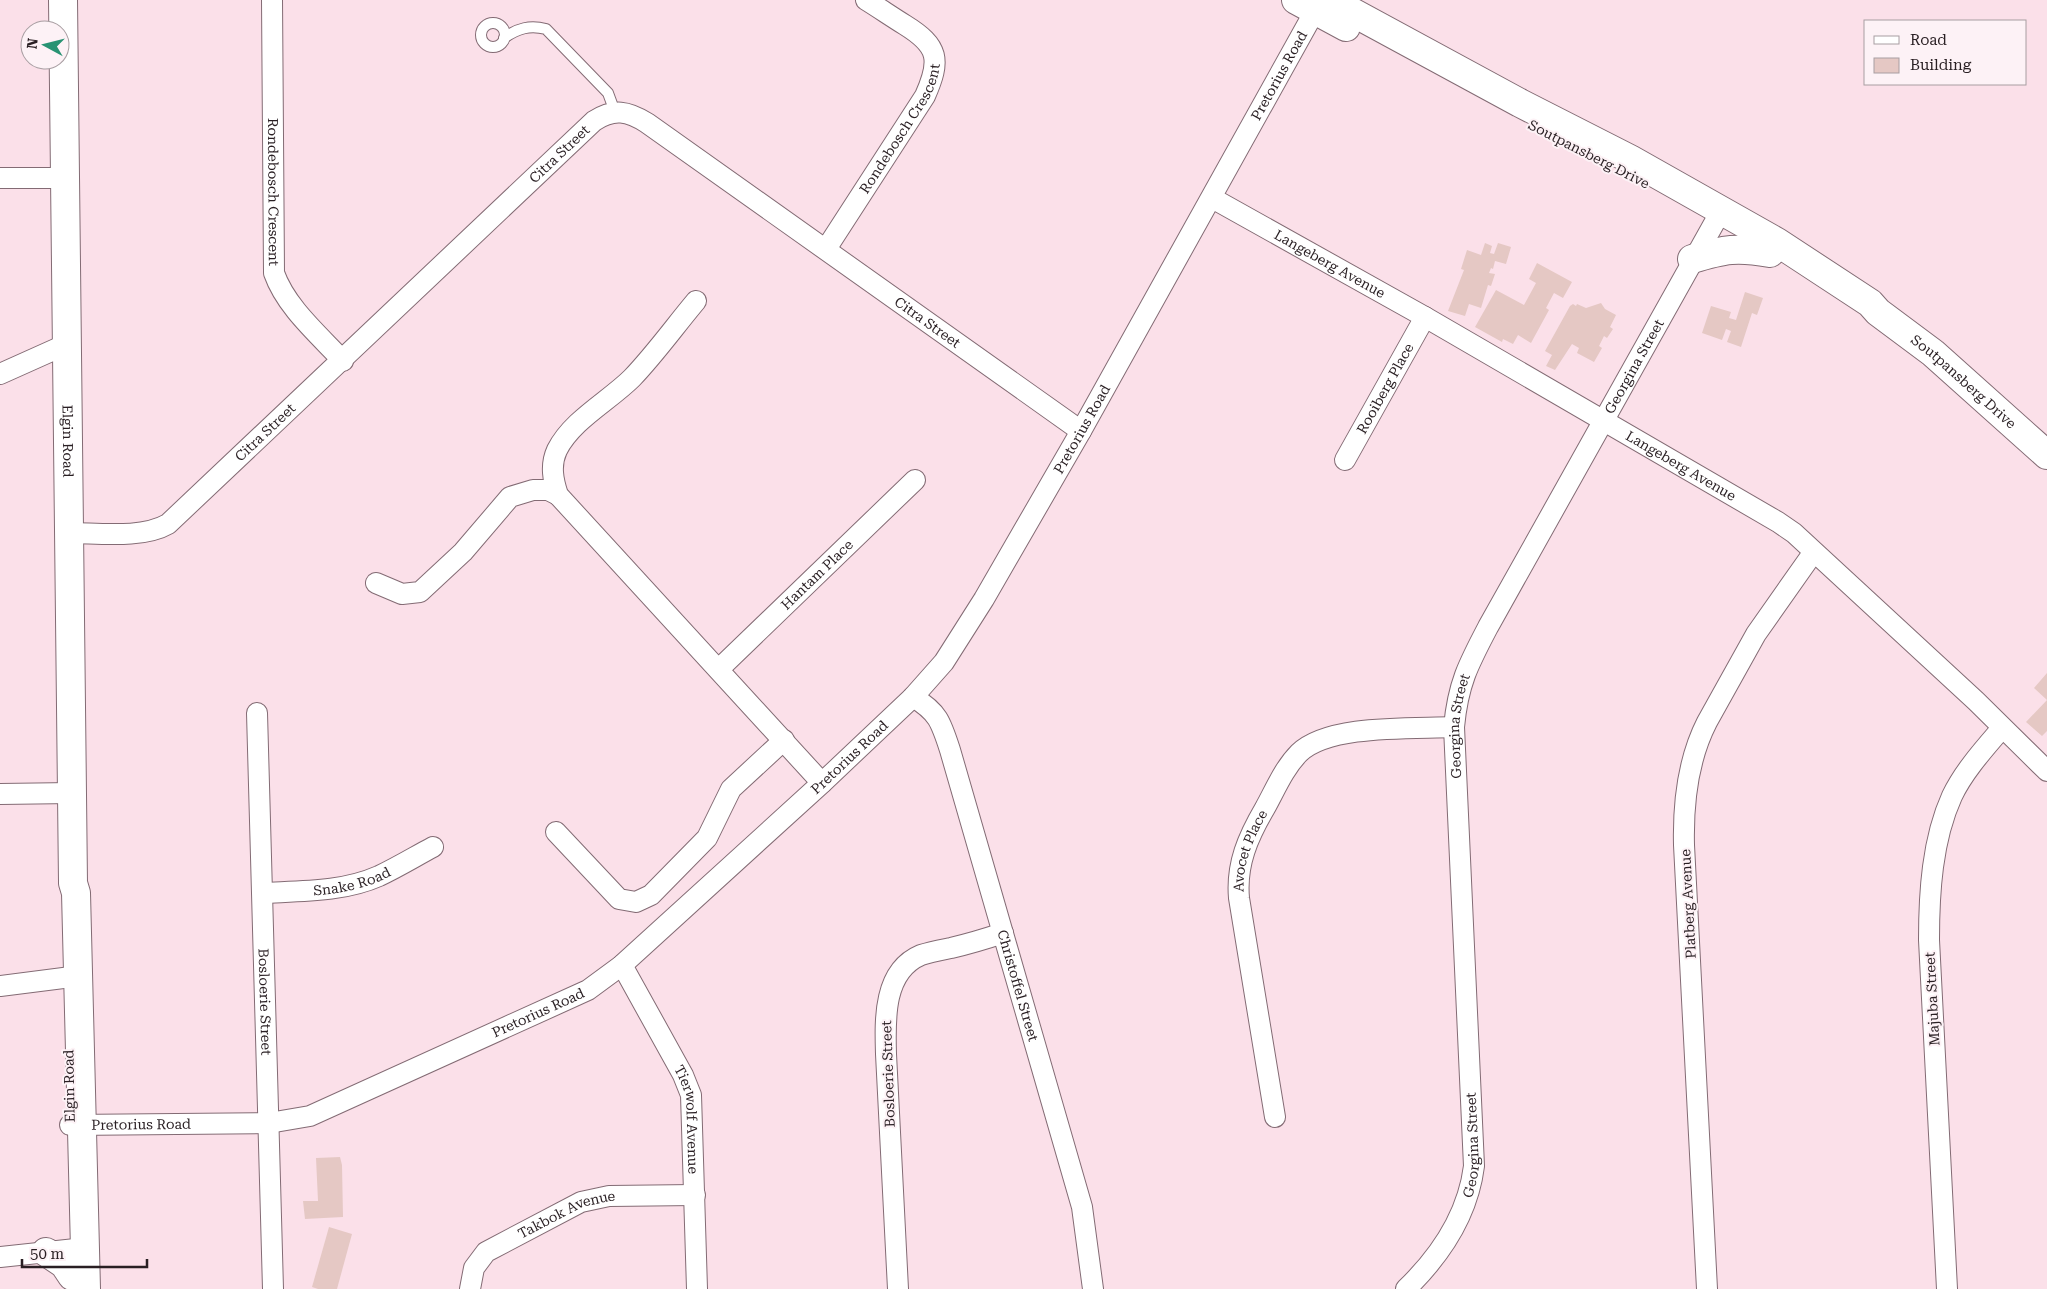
<svg xmlns="http://www.w3.org/2000/svg" width="2047" height="1289" viewBox="0 0 2047 1289" font-family="'Roboto Serif',serif">
	<style>
		.building { fill: #e5c8c4 }
		.lines { fill: none; stroke-linecap: round; stroke-linejoin: round }
		.lane-casing { stroke: #836b74; stroke-width: 12 }
		.street-casing { stroke: #836b74; stroke-width: 22 }
		.secondary-casing { stroke: #836b74; stroke-width: 30 }
		.lane { stroke: #fff; stroke-width: 10 }
		.street { stroke: #fff; stroke-width: 20 }
		.secondary { stroke: #fff; stroke-width: 28 }
		.labels { text-anchor: middle; dominant-baseline: central; stroke-width: 4; stroke-linejoin: round; paint-order: stroke }
		.street-label { font-size: 14px; fill: #291f23; stroke: #fdf2f6 }
	</style>
	<rect width="100%" height="100%" fill="#fbe0e9"/>
	<g class="building">
		<polygon points="1485,243 1492,246 1490,253 1494,254 1498,243 1511,247 1506,264 1495,261 1493,269 1491,268 1489,273 1495,274 1491,286 1488,285 1481,308 1469,304 1465,316 1448,311 1464,270 1461,269 1467,250 1481,255"/>
		<polygon points="1537,263 1572,282 1563,298 1554,293 1546,308 1549,310 1531,343 1518,335 1513,344 1503,339 1502,342 1475,327 1496,290 1524,305 1536,283 1529,279"/>
		<polygon points="1745,292 1763,298 1757,315 1752,313 1741,347 1727,342 1731,331 1726,329 1722,340 1702,333 1711,306 1731,312 1729,318 1736,320"/>
		<polygon points="1601,303 1605,309 1616,315 1610,327 1613,329 1607,338 1604,336 1599,346 1602,348 1594,362 1577,353 1579,348 1572,344 1555,370 1546,366 1552,355 1545,351 1570,306 1573,304 1576,306 1577,304 1586,308"/>
		<polygon points="2047,673 2047,731 2042,736 2026,722 2047,700 2034,688"/>
		<polygon points="340,1157 342,1165 343,1217 305,1219 303,1201 318,1201 316,1158"/>
		<polygon points="329,1227 352,1234 337,1289 318,1289 312,1287"/>
	</g>
	<g class="lines">
		<g class="lane-casing">
			<g id="lane">
				<circle cx="493" cy="35" r="12"/>
				<path d="M504 38C518 28 530 25 546 29L608 93 615 112"/>
			</g>
		</g>
		<g class="street-casing">
			<g id="street">
				<path id="s1" d="M272 0 274 273C286 307 318 334 343 361"/>
				<polyline points="0,178 65,178"/>
				<path id="s2" d="M1212 198 1425 317 1778 522 1794 533 1976 701 2047 771"/>
				<path id="s3" d="M826 249 925 96C941 60 939 46 905 25 892 17 879 8 866 0"/>
				<path d="M696 301C675 326 655 354 632 378 609 401 572 420 557 450 550 465 553 480 558 495L822 783"/>
				<polyline points="0,374 67,344"/>
				<path id="s4" d="M1345 460 1425 317"/>
				<path id="s5" d="M69 533C98 533 142 539 168 524L594 121C614 108 628 111 647 123L1081 431"/>
				<polyline points="376,583 402,594 420,592 463,552 510,497 533,490 548,490 558,495"/>
				<path id="s6" d="M719 669 915 480"/>
				<path id="s7" d="M913 697C938 712 941 722 950 750L1082 1207 1093 1289"/>
				<path id="s8" d="M257 713 273 1289"/>
				<polyline points="0,794 72,793"/>
				<polyline points="556,832 619,899 636,902 651,895 707,838 731,789 784,740"/>
				<path id="s9" d="M263 893C302 891 343 892 379 876 398 867 416 856 433 847"/>
				<path id="s10" d="M622 965 683 1075 691 1095 697 1289"/>
				<polyline points="0,986 79,976"/>
				<path id="s11" d="M1275 1117 1239 898C1236 864 1248 837 1265 808 1275 790 1284 768 1299 753 1329 724 1412 729 1454 727"/>
				<path id="s12" d="M70 1125 269 1123 310 1116 588 990 622 965 822 783 913 697 944 662 984 599 1081 431 1321 0"/>
				<polyline points="0,1257 85,1248"/>
				<path id="s13" d="M470 1289 474 1268 486 1252 581 1202 609 1196 695 1195"/>
				<path d="M898 1289 886 1054C885 1020 883 971 921 955 930 952 941 950 951 948 968 944 985 939 1003 933"/>
				<path id="s14" d="M1406 1289C1441 1255 1468 1214 1474 1166L1454 727C1458 684 1468 665 1488 627L1721 211"/>
				<path d="M1707 1289 1684 845C1683 804 1688 759 1707 722L1756 634 1813 553"/>
				<path d="M1947 1289 1929 940C1929 893 1932 840 1952 796 1964 771 1984 749 2002 728"/>
			</g>
		</g>
		<g class="secondary-casing">
			<g id="secondary">
				<path id="s15" d="M63 0 73 883 76 893 86 1289"/>
				<polyline points="1296,0 1346,27"/>
				<path id="s16" d="M1330 0 1520 103 1630 159 1777 242 1870 303 1878 312 1933 353 2047 455"/>
				<path d="M1692 259C1725 249 1737 247 1770 253"/>
				<polyline points="46,1252 64,1264 72,1276"/>
			</g>
		</g>
		<use href="#lane" class="lane"/>
		<use href="#street" class="street"/>
		<use href="#secondary" class="secondary"/>
	</g>
	<g class="labels">
		<g class="street-label">
			<text stroke="none"><textPath href="#s12" startOffset="1706">Pretorius Road</textPath></text>
			<text stroke="none"><textPath href="#s3" startOffset="142">Rondebosch Crescent</textPath></text>
			<text transform="translate(1589 154) rotate(27)">Soutpansberg Drive</text>
			<text stroke="none"><textPath href="#s5" startOffset="639">Citra Street</textPath></text>
			<text stroke="none"><textPath href="#s1" startOffset="192">Rondebosch Crescent</textPath></text>
			<text stroke="none"><textPath href="#s2" startOffset="135">Langeberg Avenue</textPath></text>
			<text stroke="none"><textPath href="#s5" startOffset="1088">Citra Street</textPath></text>
			<text stroke="none"><textPath href="#s14" startOffset="988">Georgina Street</textPath></text>
			<text stroke="none"><textPath href="#s16" startOffset="742">Soutpansberg Drive</textPath></text>
			<text stroke="none"><textPath href="#s4" startOffset="82">Rooiberg Place</textPath></text>
			<text stroke="none"><textPath href="#s12" startOffset="1301">Pretorius Road</textPath></text>
			<text stroke="none"><textPath href="#s5" startOffset="234">Citra Street</textPath></text>
			<text stroke="none"><textPath href="#s15" startOffset="441">Elgin Road</textPath></text>
			<text stroke="none"><textPath href="#s2" startOffset="540">Langeberg Avenue</textPath></text>
			<text stroke="none"><textPath href="#s6" startOffset="136">Hantam Place</textPath></text>
			<text stroke="none"><textPath href="#s14" startOffset="584">Georgina Street</textPath></text>
			<text stroke="none"><textPath href="#s12" startOffset="896">Pretorius Road</textPath></text>
			<text stroke="none"><textPath href="#s11" startOffset="271">Avocet Place</textPath></text>
			<text stroke="none"><textPath href="#s9" startOffset="90">Snake Road</textPath></text>
			<text transform="translate(1688 904) rotate(-93)">Platberg Avenue</text>
			<text stroke="none"><textPath href="#s7" startOffset="312">Christoffel Street</textPath></text>
			<text transform="translate(1932 999) rotate(-93)">Majuba Street</text>
			<text stroke="none"><textPath href="#s8" startOffset="289">Bosloerie Street</textPath></text>
			<text stroke="none"><textPath href="#s12" startOffset="491">Pretorius Road</textPath></text>
			<text transform="translate(888 1074) rotate(-92)">Bosloerie Street</text>
			<text transform="translate(69 1086) rotate(-91)">Elgin Road</text>
			<text stroke="none"><textPath href="#s10" startOffset="171">Tierwolf Avenue</textPath></text>
			<text stroke="none"><textPath href="#s12" startOffset="71">Pretorius Road</textPath></text>
			<text stroke="none"><textPath href="#s14" startOffset="164">Georgina Street</textPath></text>
			<text stroke="none"><textPath href="#s13" startOffset="131">Takbok Avenue</textPath></text>
		</g>
	</g>
	<rect x="1864" y="20" width="162" height="65" fill="#fdf2f6" stroke="#a89ea2"/>
	<rect x="1874" y="36" width="25" height="8" fill="#ffffff" stroke="#a89ea2"/>
	<text x="1910" y="45" font-size="15" fill="#291f23">Road</text>
	<rect x="1874" y="58" width="25" height="15" fill="#e5c8c4" stroke="#a89ea2"/>
	<text x="1910" y="70" font-size="15" fill="#291f23">Building</text>
	<g transform="translate(45 45) rotate(277)"><circle r="24" fill="#fdf2f6" stroke="#a89ea2"/>
	<path d="M0-4L9 19L0 12L-9 19Z" fill="#289373"/>
	<text y="-8" font-size="14" font-weight="bold" text-anchor="middle" fill="#291f23">N</text>
	</g>
	<path d="M22 1259v8h125v-8" fill="none" stroke="#291f23" stroke-width="2.5"/>
	<text x="30" y="1259" font-size="15" fill="#291f23" stroke="#fdf2f6" stroke-width="4" paint-order="stroke">50 m</text>
</svg>
